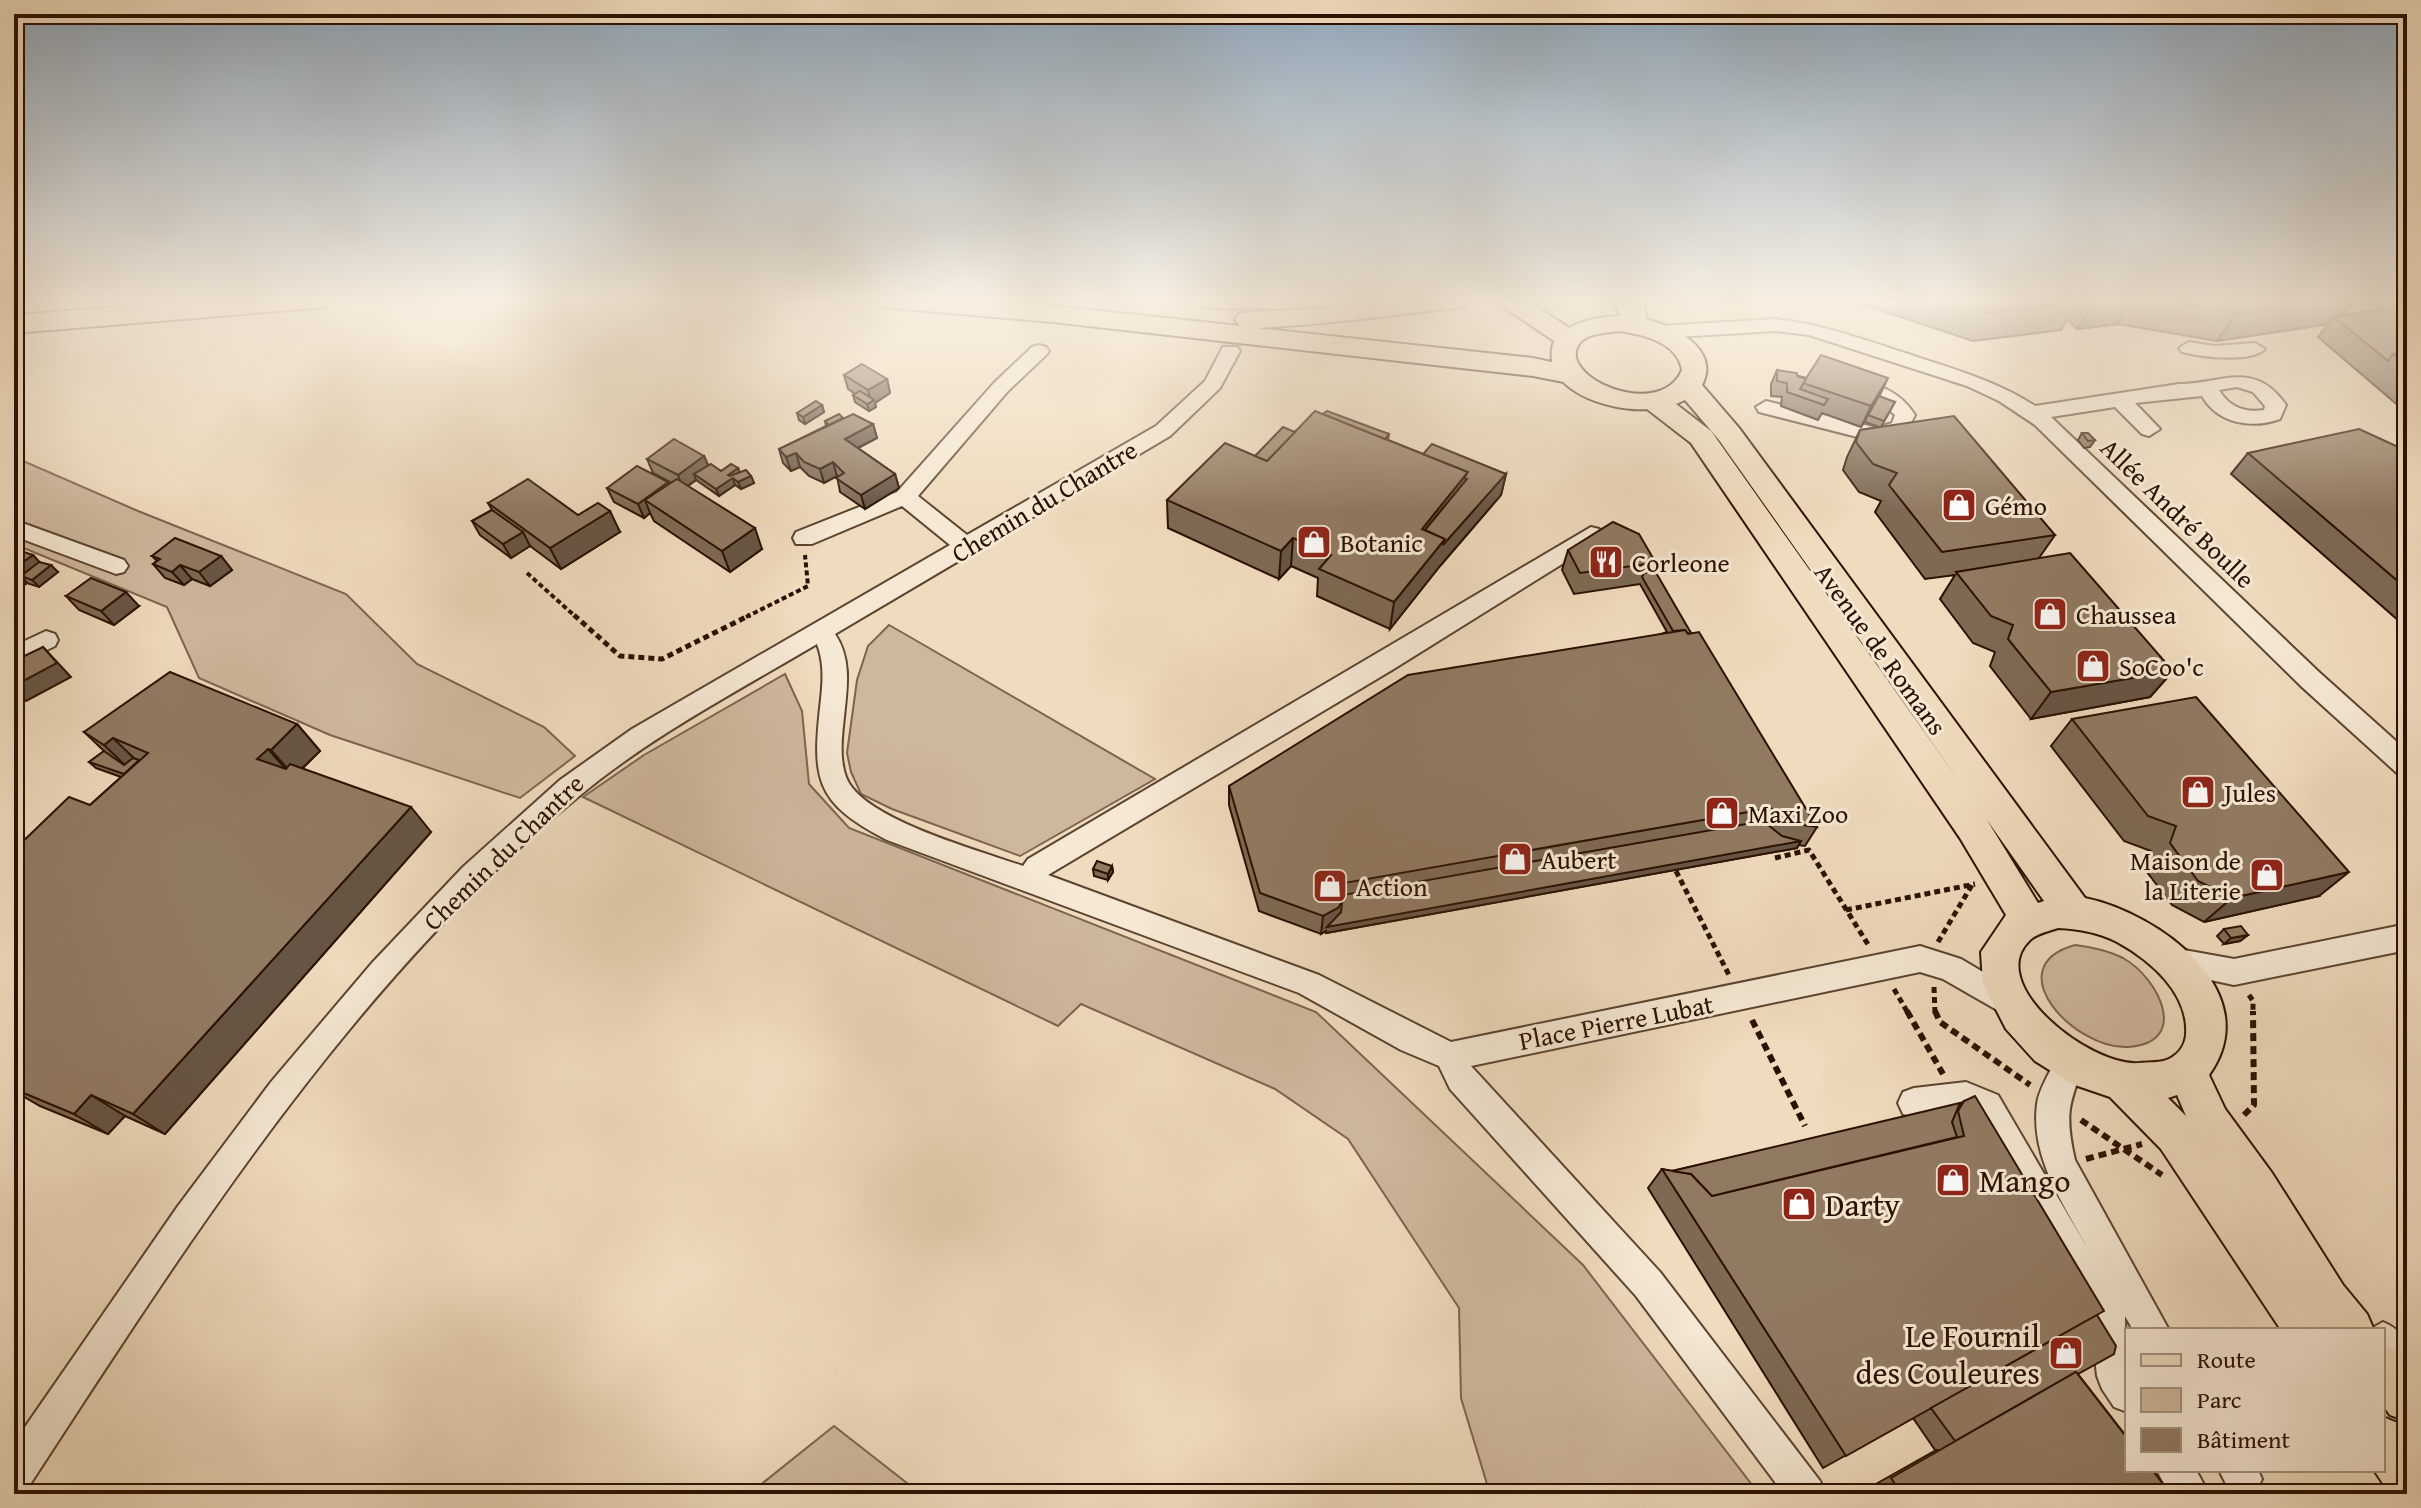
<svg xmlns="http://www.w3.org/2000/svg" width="2421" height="1508" viewBox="0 0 2421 1508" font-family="'Gentium Book Plus',serif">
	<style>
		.green { fill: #ceb89d; stroke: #7c644e; stroke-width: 2 }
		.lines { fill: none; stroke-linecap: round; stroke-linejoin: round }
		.minor-tunnel { stroke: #c8b297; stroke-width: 21; stroke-dasharray: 21 11; stroke-linecap: butt }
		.major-tunnel { stroke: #c8b297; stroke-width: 28; stroke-dasharray: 28 14; stroke-linecap: butt }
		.minor-casing { stroke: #5c432f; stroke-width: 4 }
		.major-casing { stroke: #2b1000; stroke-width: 4 }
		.highway-casing { stroke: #2b1000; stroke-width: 4 }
		.path-far2 { stroke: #2b1000; stroke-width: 4; stroke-dasharray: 5 3; stroke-linecap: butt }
		.path-far1 { stroke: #2b1000; stroke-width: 5; stroke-dasharray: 6 4; stroke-linecap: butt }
		.path { stroke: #2b1000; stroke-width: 6; stroke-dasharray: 8 5; stroke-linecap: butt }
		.minor { fill: #f5e8d4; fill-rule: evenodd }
		.major { fill: #efdbbd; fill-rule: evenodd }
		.highway { fill: #efdbbd; fill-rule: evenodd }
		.wall { fill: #7d6954; stroke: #2b1000; stroke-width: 2 }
		.shaded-wall { fill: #665545; stroke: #2b1000; stroke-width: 2 }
		.building { fill: #917a62; stroke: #2b1000; stroke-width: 2 }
		.labels { text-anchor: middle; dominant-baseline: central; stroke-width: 6; stroke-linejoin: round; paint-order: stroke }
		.street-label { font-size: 26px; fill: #2b1000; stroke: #f5e8d4 }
		.poi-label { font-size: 26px; fill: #2b1000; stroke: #f5e8d4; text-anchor: start }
		.near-poi-label { font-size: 32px; fill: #2b1000; stroke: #f5e8d4; text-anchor: start }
	</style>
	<rect width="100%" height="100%" fill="#efdbbd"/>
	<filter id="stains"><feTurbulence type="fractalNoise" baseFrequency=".0025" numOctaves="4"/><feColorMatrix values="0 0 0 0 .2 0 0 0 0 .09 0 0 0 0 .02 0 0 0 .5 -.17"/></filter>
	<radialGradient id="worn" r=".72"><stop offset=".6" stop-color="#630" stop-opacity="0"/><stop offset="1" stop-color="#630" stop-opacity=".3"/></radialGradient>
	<g class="green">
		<polygon points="14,457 138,511 346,594 417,664 544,727 575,756 520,798 330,735 199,678 167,607 14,544"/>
		<polygon points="889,625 910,637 1155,779 1020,856 892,809 861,794 851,772 847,753 857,680 868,646"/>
		<polygon points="785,674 802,711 809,784 849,828 1316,1012 1583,1265 1759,1494 1490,1494 1461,1398 1459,1308 1348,1139 1275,1089 1081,1004 1058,1026 583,797 644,755"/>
		<path d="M2075 945C2092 947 2107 950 2123 958 2159 978 2191 1043 2128 1047 2075 1050 1996 967 2075 945Z"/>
		<polygon points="834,1426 921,1494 749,1494"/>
	</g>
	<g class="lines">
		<polyline class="minor-tunnel" points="1230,351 1241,300"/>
		<polyline class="major-tunnel" points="1543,300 1554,308"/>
		<g class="minor-casing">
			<g id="minor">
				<polygon points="2369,300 2393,300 2407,307 2407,320"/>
				<path d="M1775 319C1821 324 1862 339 1905 353 1950 368 1995 380 2035 406L2179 384C2222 384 2254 359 2286 405L2280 419C2252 429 2218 424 2202 396L2135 403 2160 429 2149 436 2142 434 2115 407 2051 417 2320 673 2407 751V777L2398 774 2302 687 2035 425 1999 401 1967 386 1809 335 1775 331 1661 338 1651 332 1661 326ZM2237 387 2253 392 2265 406 2264 410C2245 413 2229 407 2219 390Z"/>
				<path d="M2189 342 2214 346 2255 343 2265 349C2251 363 2201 357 2182 352L2179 348Z"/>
				<path d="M1039 345 1046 347 1049 351 1046 355 1008 391 918 496 967 535 1156 426 1205 381 1223 347H1237L1240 351 1220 388 1170 436 835 634C852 659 847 688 844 717 842 736 839 758 846 777 861 819 981 851 1023 866L1028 859 1591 527 1599 529 1602 535 1599 541 1392 670 1048 875 1319 975 1451 1042 1920 946 1961 959 2022 995 2026 1005 2022 1015 2011 1018 1943 979 1920 972 1471 1066 1660 1272 1820 1481 1826 1494H1784L1636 1296 1450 1089 1439 1066 1401 1050 1299 993 887 840C813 802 812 778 821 699 823 680 824 662 817 644 736 692 651 736 578 797 350 985 187 1244 27 1489L14 1494V1443L178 1206 271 1082 372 963 463 867 560 780 632 729 950 545 902 506 812 544H796L793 538 796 532 897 492 994 383 1032 347Z"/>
				<path d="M1850 378C1879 385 1899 390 1915 415L1906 432 1877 442 1759 412 1756 407 1766 401 1877 428 1892 423 1895 415 1879 401 1843 388 1840 384 1843 380Z"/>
				<polygon points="14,520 124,560 128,566 124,572 116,574 14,536"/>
				<polygon points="46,631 55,634 58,640 55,646 14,666 14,646"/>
				<polygon points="2407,924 2407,950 2234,985 2163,970 2158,961 2163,952 2173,948 2234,959"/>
				<path d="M2070 1049 2081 1053 2085 1063C2068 1104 2065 1116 2075 1160L2169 1330H2133L2125 1316 2127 1412 2114 1407 2102 1389 2097 1376 2091 1319 1976 1117C1952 1106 1927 1123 1903 1114L1898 1103 1903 1092 1914 1088 1966 1082 1998 1095 2088 1249C2064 1204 2030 1158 2037 1104 2039 1088 2052 1069 2059 1053Z"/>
				<path d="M2383 1322C2413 1334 2407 1358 2407 1386 2380 1374 2383 1356 2383 1330H2369Z"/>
				<polygon points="2157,1470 2196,1470 2209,1494 2169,1494"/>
				<polygon points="2219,1470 2258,1470 2262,1479 2256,1492 2230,1492"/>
			</g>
		</g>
		<g class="major-casing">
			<g id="major">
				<path d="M1502 300H1527L1569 328C1582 320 1601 317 1617 316 1652 314 1725 342 1702 385L1739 428 2085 898C2158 913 2268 992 2209 1075L2225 1109 2272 1173 2343 1285 2367 1314 2374 1330H2281L2161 1149 2110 1097 2072 1084 2035 1061 2006 1029 1983 984 1981 952 2006 915 1960 838 1691 443 1647 409C1611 412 1537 390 1554 341L1504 307ZM1619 331C1643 334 1678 343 1682 370 1660 422 1556 377 1579 344 1587 333 1606 333 1619 331ZM1685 400 1719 440 1962 785 1711 431 1676 404ZM1987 820 2044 901 2038 903ZM2058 928C2078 929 2098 932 2117 942 2150 960 2189 993 2186 1035 2185 1045 2179 1054 2169 1059 2161 1063 2148 1062 2139 1063 2091 1067 1983 984 2030 940 2036 934 2049 931 2058 928ZM2177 1095 2186 1116 2168 1098Z"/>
				<polygon points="2383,1345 2399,1352 2407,1361 2407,1421 2390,1415 2383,1405"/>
				<polygon points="2383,1417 2400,1424 2407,1435 2407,1494 2390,1494 2374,1470 2383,1470"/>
			</g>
		</g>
		<g class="highway-casing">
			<g id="highway">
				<polygon points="208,300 329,300 325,306 315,308 14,333 14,315"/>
				<path d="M879 300H998L1240 326 1235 320 1239 314 1249 312 1319 309 1367 300H1471L1467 306 1457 308C1390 315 1324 325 1256 328L1533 358 1579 368 1584 374 1579 380 1569 383 1533 376 1053 322 893 308 883 306Z"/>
				<polygon points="1198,300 1295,300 1296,301 1292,307 1282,309 1212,308 1202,306"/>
				<polygon points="1614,300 1642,300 1649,325 1645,331 1635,334 1625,331"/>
			</g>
		</g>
		<g class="path-far2">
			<polyline points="527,573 576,617"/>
			<polyline points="746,617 808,586 805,555"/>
		</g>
		<g class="path-far1">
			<polyline points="574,615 620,656 662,659 750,615"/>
			<polyline points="1775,858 1809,850 1869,946"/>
			<polyline points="1676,871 1729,975"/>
			<polyline points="1846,910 1975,884"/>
			<polyline points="1938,942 1972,885"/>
			<polyline points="1934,987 1935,1013"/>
			<polyline points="1894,989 1908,1013"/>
			<polyline points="2249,995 2253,1001 2253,1013"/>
		</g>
		<g class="path">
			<polyline points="1907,1011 1943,1074"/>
			<polyline points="1935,1011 1940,1022 2030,1085"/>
			<polyline points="1752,1020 1805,1126"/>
			<polyline points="2244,1115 2254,1105 2253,1011"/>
			<polyline points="2081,1120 2162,1175"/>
			<polyline points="2086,1159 2142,1144"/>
		</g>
		<use href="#minor" class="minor"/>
		<use href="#major" class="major"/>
		<use href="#highway" class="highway"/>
	</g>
	<g class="wall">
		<polygon points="1849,300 2354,300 2343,315 2407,318 2407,413 2318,337 2328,324 2217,341 2118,324 2077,329 2067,319 2061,330 1973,341"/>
		<polygon points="1777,370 1895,402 1881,427 2055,535 2039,558 2173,671 2150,697 2031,719 1990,666 1995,652 1973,643 1940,599 1955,575 1925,579 1875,512 1881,501 1859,492 1843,470 1847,457 1860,430 1879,427 1865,422 1866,419 1861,427 1822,413 1818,420 1781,406 1782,397 1771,396 1771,384"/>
		<polygon points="844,375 887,379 890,393 875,403 876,407 869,411 855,402 853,395 855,394 848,389"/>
		<polygon points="822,405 824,412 805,424 799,420 797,413"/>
		<polygon points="1323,414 1389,434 1388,440 1423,454 1506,474 1501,495 1440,566 1390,629 1317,596 1318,578 1291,566 1279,579 1168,528 1167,500 1255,456"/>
		<polygon points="843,418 873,424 877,438 858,448 895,474 899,488 865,509 840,492 837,476 824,483 809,476 800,467 791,471 783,463 779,449 826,426 825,421"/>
		<polygon points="2082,433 2095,440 2090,447 2084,448 2078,440"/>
		<polygon points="2407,451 2407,628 2231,474 2248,453"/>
		<polygon points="704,456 708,465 721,471 738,468 740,473 751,476 754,483 741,489 735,485 719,496 696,480 688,486 762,549 730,572 654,521 650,513 644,518 614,502 607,488 668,482 669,485 672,483 653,473 647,459"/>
		<polygon points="488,503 578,515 620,532 561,569 530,546 511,558 480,535 472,521 492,510"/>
		<polygon points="14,550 18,554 33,555 39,562 58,572 39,587 27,583 21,587 14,585"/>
		<polygon points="1568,550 1653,558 1649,572 1691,633 1817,827 1805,846 1798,845 1797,848 1326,933 1326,931 1321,934 1259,911 1229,805 1229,786 1667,632 1640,584 1574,594 1562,570"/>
		<polygon points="152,556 221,556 232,570 210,586 192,579 184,585 165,578 153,564 157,561"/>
		<polygon points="66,596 139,606 114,625 79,610"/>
		<polygon points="2072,719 2319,896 2204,922 2172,905 2144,868 2151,851 2124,841 2051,746"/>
		<polygon points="297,724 320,751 302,769 431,832 165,1134 125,1116 108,1134 40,1106 14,1091 14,850 90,805 121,777 96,768 89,762 104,751 84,732"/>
		<polygon points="1112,866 1113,872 1108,880 1094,876 1093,869"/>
		<polygon points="2224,929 2248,935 2240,941 2224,944 2217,936"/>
		<polygon points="1964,1101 2097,1315 2078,1374 2171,1494 1870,1494 1867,1489 1936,1450 1935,1450 1913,1418 1823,1468 1648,1188 1662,1169 1672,1171 1958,1106"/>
	</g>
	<g class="shaded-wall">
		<polygon points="2107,300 2133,300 2118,324 2077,329 2094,302"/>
		<polygon points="2324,300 2354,300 2339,321 2334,317 2328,324 2217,341 2236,313"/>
		<polygon points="1888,378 1878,399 1861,427 1871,406"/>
		<polygon points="887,379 890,393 875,403 876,407 869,411 867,404 871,402 868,390"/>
		<polygon points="822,405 824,412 805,424 803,417"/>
		<polygon points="873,424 877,438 848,453 845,439"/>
		<polygon points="796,453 800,467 791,471 786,457"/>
		<polygon points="704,456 710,470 694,474 696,480 683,489 678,475"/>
		<polygon points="833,462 837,476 824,483 820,469"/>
		<polygon points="738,468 741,476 733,478 735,485 719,496 716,489 728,475"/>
		<polygon points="1468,472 1463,500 1431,540 1422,529"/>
		<polygon points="895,474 899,488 865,509 861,495"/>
		<polygon points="1506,474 1501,495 1440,566 1390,629 1394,602 1445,539"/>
		<polygon points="751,476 754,483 741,489 738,482"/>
		<polygon points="668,482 674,496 645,500 650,513 644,518 638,504"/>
		<polygon points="610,511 620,532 561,569 550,548"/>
		<polygon points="755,528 762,549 730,572 722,551"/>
		<polygon points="523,532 530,546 511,558 503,544"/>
		<polygon points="1293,538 1291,566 1279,579 1281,551"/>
		<polygon points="14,550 24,561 33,555 46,569 21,576 27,583 21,587 14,580"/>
		<polygon points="221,556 232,570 210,586 199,572"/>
		<polygon points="51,565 58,572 39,587 32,580"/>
		<polygon points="180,565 192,579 184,585 172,572"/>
		<polygon points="126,592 139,606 114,625 101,611"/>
		<polygon points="43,647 71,677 26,701 22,698 14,701 14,686"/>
		<polygon points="2173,671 2150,697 2031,719 2051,692"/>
		<polygon points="297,724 320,751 294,776 271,750"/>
		<polygon points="113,738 140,764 131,771 104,745"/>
		<polygon points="268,749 291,775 257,759"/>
		<polygon points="411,807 431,832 165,1134 133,1114"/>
		<polygon points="1801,841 1797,848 1326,933 1326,931 1321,934 1323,916 1343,900"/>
		<polygon points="1112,866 1113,872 1108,880 1108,874"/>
		<polygon points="2349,872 2319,896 2204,922 2232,898"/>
		<polygon points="2248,935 2240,941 2224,944 2231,938"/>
		<polygon points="14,1065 33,1076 14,1085"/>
		<polygon points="91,1095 125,1116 108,1134 74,1114"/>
	</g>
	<g class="building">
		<polygon points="1946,300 2074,300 2077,302 1987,313"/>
		<polygon points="2157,300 2324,300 2236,313"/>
		<polygon points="2392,307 2407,318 2407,352 2393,354 2388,361 2334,317"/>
		<polygon points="2407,352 2407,366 2393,354"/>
		<polygon points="1821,355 1888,378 1871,406 1803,383"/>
		<polygon points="862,364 887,379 868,390 844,375"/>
		<polygon points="1777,370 1797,373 1797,376 1806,379 1800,389 1828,399 1824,405 1787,392 1787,383 1777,381"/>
		<polygon points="860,391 874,400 867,404 853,395"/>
		<polygon points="1879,396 1895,402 1884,421 1868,415"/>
		<polygon points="816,401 822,405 803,417 797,413"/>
		<polygon points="1315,411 1468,472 1422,529 1445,539 1394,602 1319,569 1331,555 1293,538 1281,551 1167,500 1225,443 1267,461"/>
		<polygon points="1327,411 1389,434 1385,439 1323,414"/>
		<polygon points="839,414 843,418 829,425 825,421"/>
		<polygon points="853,414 873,424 845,439 895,474 861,495 836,478 844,473 833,462 820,469 804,462 796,453 786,457 779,449"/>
		<polygon points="1954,416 2055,535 1942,552 1889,485 1897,473 1873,464 1856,442 1860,430"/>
		<polygon points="1283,427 1295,432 1267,461 1255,456"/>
		<polygon points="2359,429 2407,451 2407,589 2248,453"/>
		<polygon points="2082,433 2088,433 2095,440 2088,441"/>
		<polygon points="674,439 704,456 678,475 647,459"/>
		<polygon points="1432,444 1506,474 1443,545 1445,539 1425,530 1467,479 1464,478 1468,472 1423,454"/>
		<polygon points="711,464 721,471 731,464 738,468 728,475 730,476 746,470 751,476 738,482 733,478 716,489 694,474"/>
		<polygon points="637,466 668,482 638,504 607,488"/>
		<polygon points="528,479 578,515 598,503 610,511 550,548 488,503"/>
		<polygon points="677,479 755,528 722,551 645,500"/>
		<polygon points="492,510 523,532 503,544 472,521"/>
		<polygon points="1613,522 1639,534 1653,558 1645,560 1647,564 1580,573 1568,550"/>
		<polygon points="175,538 221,556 199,572 180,565 172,572 153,564 160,559 152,556"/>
		<polygon points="21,551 33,555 14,568 14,556"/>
		<polygon points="2070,553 2173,671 2051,692 2008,639 2013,625 1991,616 1956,572"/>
		<polygon points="39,562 51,565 32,580 21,576"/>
		<polygon points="1655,571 1691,633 1688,634 1685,630 1673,631 1642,577 1644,573"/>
		<polygon points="91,578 126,592 101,611 66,596"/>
		<polygon points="1685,630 1688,634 1699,632 1817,827 1789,823 1771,808 1344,883 1343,900 1338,908 1323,916 1260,893 1229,786 1408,675"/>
		<polygon points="43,647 57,663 14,686 14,661"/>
		<polygon points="170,672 297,724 271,750 268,749 257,759 286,769 290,764 411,807 133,1114 91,1095 74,1114 14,1089 14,1074 23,1066 14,1062 14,850 69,797 90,805 148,753 113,738 104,745 84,732"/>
		<polygon points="2196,697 2349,872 2232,898 2198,881 2170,843 2176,826 2148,816 2072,719"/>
		<polygon points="104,751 124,765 133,758 139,760 124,774 89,762"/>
		<polygon points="1763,821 1782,836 1801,841 1327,927 1341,912 1343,895"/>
		<polygon points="1097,861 1112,866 1108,874 1093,869"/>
		<polygon points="2241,926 2248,935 2231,938 2224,929"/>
		<polygon points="1975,1096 2104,1311 1846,1456 1662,1169 1691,1174 1712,1196 1964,1136 1958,1111 1964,1101"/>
		<polygon points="1960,1103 1952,1122 1957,1137 1712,1196 1691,1174 1672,1171"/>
		<polygon points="2097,1315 2116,1346 2114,1354 2078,1374 2076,1372 1955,1441 1931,1408"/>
		<polygon points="2076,1372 2127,1438 2127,1470 2152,1470 2171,1494 1902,1494 1891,1478"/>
	</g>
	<linearGradient id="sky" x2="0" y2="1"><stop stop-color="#90a8bd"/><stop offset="0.59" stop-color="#f8efe1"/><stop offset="1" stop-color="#f8efe1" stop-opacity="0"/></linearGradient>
	<rect width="2421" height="511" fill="url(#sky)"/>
	<defs>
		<g id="shop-square" transform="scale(1.8)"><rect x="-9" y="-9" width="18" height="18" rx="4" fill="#8f2418" stroke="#f5e8d4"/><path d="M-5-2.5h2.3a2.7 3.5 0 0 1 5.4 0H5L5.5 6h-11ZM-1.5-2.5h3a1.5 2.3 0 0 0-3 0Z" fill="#fff"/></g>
		<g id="restaurant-square" transform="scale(1.8)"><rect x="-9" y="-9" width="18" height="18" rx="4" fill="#8f2418" stroke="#f5e8d4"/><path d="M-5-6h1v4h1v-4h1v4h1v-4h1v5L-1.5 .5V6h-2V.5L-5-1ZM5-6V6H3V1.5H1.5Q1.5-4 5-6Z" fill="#fff"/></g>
	</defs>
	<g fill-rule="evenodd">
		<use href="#shop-square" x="1959" y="505"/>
		<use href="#shop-square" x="1314" y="542"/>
		<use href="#restaurant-square" x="1606" y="562"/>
		<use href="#shop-square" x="2050" y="614"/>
		<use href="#shop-square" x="2093" y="666"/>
		<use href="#shop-square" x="2198" y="792"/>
		<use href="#shop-square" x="1722" y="813"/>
		<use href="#shop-square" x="1515" y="859"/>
		<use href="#shop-square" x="2267" y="875"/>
		<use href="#shop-square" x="1330" y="886"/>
		<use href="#shop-square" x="1953" y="1180"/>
		<use href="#shop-square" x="1799" y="1204"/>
		<use href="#shop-square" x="2066" y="1353"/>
	</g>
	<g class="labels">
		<g class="street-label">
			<text transform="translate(1044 501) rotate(-31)">Chemin du Chantre</text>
			<text transform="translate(2178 513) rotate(44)">Allée André Boulle</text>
			<text transform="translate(1881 649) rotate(54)">Avenue de Romans</text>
			<text transform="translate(503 852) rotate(-44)">Chemin du Chantre</text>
			<text transform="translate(1616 1022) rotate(-11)">Place Pierre Lubat</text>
		</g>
		<g class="poi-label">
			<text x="1985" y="505">Gémo</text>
			<text x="1340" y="542">Botanic</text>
			<text x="1632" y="562">Corleone</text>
			<text x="2076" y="614">Chaussea</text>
			<text x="2119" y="666">SoCoo'c</text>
			<text x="2224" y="792">Jules</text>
			<text x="1748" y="813">Maxi Zoo</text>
			<text x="1541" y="859">Aubert</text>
			<text x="2241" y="860" text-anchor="end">Maison de<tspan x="2241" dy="30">la Literie</tspan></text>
			<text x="1356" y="886">Action</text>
		</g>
		<g class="near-poi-label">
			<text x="1979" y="1180">Mango</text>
			<text x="1825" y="1204">Darty</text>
			<text x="2040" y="1335" text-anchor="end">Le Fournil<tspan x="2040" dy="37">des Couleures</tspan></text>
		</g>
	</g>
	<rect width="2421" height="1508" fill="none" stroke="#efdbbd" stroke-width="48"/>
	<rect x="16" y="16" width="2389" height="1476" fill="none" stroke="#2b1000" stroke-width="4"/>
	<rect x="24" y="24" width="2373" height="1460" fill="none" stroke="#2b1000" stroke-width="2"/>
	<rect x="2125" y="1328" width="260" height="144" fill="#f5e8d4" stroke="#a4927f" stroke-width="2"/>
	<rect x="2141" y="1354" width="40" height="12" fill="#efdbbd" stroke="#a4927f" stroke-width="2"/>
	<text x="2197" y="1368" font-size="24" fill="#2b1000">Route</text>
	<rect x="2141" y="1388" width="40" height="24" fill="#ceb89d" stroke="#a4927f" stroke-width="2"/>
	<text x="2197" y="1408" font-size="24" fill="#2b1000">Parc</text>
	<rect x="2141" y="1428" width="40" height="24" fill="#917a62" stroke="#a4927f" stroke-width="2"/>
	<text x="2197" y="1448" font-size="24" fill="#2b1000">Bâtiment</text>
	<rect width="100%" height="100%" filter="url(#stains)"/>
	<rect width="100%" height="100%" fill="url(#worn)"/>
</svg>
